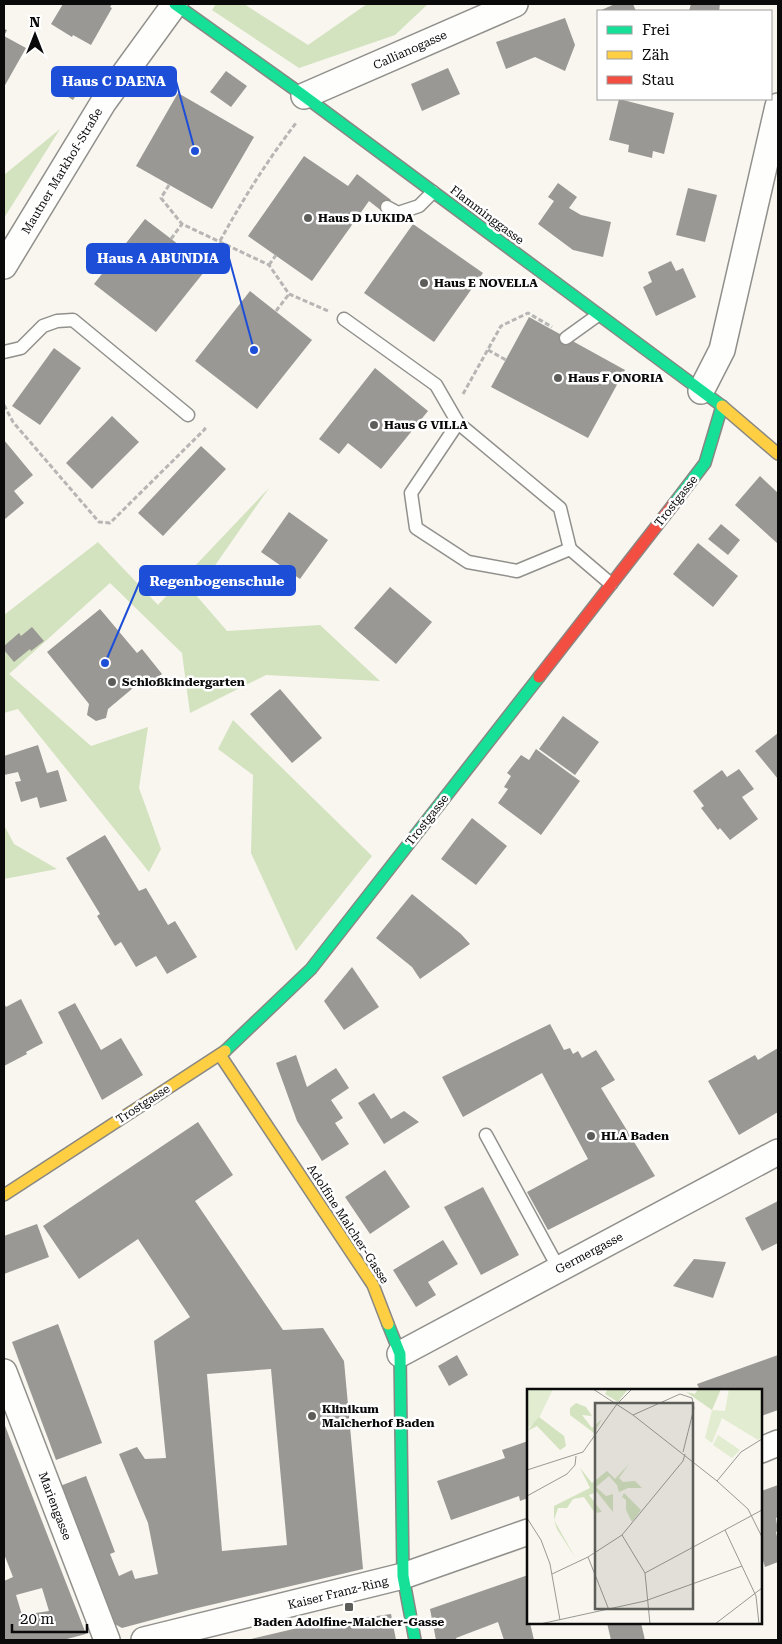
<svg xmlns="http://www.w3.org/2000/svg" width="782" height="1644" viewBox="0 0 782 1644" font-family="'Roboto Serif',serif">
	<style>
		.forest { fill: #d3e2bf }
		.building { fill: #9a9894; fill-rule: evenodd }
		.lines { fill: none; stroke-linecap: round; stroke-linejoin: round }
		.lane-casing { stroke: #91908d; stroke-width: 15 }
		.street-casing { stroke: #91908d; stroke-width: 28 }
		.fast-casing { stroke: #888783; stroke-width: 14 }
		.slow-casing { stroke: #888783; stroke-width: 14 }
		.jam-casing { stroke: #888783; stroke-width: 14 }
		.path { stroke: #b7b6b5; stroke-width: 3; stroke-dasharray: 5 2.5; stroke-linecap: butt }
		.lane { stroke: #fefefc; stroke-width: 12 }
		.street { stroke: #fefefc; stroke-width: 25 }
		.fast { stroke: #16e098; stroke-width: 11 }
		.slow { stroke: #ffcf43; stroke-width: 11 }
		.jam { stroke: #f24e42; stroke-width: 11 }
		.poi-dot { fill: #5d5d5a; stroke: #fff; stroke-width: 2 }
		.labels { text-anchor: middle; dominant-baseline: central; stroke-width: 5; stroke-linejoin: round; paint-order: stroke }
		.street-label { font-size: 12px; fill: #0a0a0a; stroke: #fff }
		.poi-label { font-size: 12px; font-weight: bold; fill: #0a0a0a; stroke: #fff; text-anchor: start }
		.inset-road { fill: none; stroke: #999893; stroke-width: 1 }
		.view { fill: #5d5d5a; fill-opacity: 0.15; stroke: #5d5d5a; stroke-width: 2.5 }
		.inset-edge { fill: none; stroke: #0a0a0a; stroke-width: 2.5 }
		.leader { fill: none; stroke: #1d4ed8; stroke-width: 2 }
		.callout-dot { fill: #1d4ed8; stroke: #fff; stroke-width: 2 }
		.callout { fill: #1d4ed8; stroke: #1d4ed8; stroke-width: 2 }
		.callout-label { font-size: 14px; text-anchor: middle; font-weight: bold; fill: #fff }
	</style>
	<rect width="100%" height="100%" fill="#f8f6ee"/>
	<g class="forest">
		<polygon points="216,4 244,4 308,45 367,4 428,4 395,35 299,68 212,10"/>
		<polygon points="60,129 4,218 4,175"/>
		<polygon points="269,488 195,594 227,631 320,625 380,681 266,675 190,713 182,653 110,583 9,674 91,746 148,727 139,788 161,849 149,872 18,709 4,713 4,615 98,542 158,605"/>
		<polygon points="233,720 372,856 296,951 251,853 253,775 218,749"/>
		<polygon points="4,825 14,844 57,869 4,879"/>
	</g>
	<g class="building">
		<polygon points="63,4 112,4 110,7 112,8 91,45 73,35 72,37 51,24"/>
		<polygon points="615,4 633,4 636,11 599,11"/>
		<polygon points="691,4 720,4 719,11 689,11"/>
		<polygon points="565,18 575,45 565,71 535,57 506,69 496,42"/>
		<polygon points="4,29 7,30 4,36 26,48 4,87"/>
		<polygon points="448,68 460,94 422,111 411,84"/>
		<polygon points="69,69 86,80 73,100 56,89"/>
		<polygon points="226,71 247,86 231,107 210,92"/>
		<polygon points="178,93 254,137 212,209 136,166"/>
		<polygon points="619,99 674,113 664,154 653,151 652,158 628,152 629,145 609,140"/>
		<polygon points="304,156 348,186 357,174 391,200 383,212 369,201 312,281 248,236"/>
		<polygon points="558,183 577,197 569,208 581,215 611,222 603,257 573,250 538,224 554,201 548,197"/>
		<polygon points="688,188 717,195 705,242 676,235"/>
		<polygon points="145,219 208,267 156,332 94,284"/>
		<polygon points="413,224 483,273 434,342 364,293"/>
		<polygon points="671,261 676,271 683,268 696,297 656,316 643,287 652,282 648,272"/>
		<polygon points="250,291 312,340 257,409 195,361"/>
		<polygon points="529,317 625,370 588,438 491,387"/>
		<polygon points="54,348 81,368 40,425 12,406"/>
		<polygon points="375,368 428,411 381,469 348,443 339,454 319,439"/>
		<polygon points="112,416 139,442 92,489 66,463"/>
		<polygon points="4,440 33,475 14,491 24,503 5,519 4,517"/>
		<polygon points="201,446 226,469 163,536 138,513"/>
		<polygon points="760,476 778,493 778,544 735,505"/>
		<polygon points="289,512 328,540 300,579 261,552"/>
		<polygon points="721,524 740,540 728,555 708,539"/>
		<polygon points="698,543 738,576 713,607 673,574"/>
		<polygon points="390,587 432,622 396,664 354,628"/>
		<polygon points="100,609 137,653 142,649 162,674 150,684 145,678 108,709 106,718 96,721 87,715 89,704 47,652"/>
		<polygon points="32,627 44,641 31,651 30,649 14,662 4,650 4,646 19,633 21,636"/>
		<polygon points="280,689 322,738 292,763 250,714"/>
		<polygon points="563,716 599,742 575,775 539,749"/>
		<polygon points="778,733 778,779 755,751"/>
		<polygon points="38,745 47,773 58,770 67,801 40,808 37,797 21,802 15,782 21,781 18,772 4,775 4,756"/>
		<polygon points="536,749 580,781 541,835 498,803 508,789 504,787 511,776 507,773 521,755 529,760"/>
		<polygon points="739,769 754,789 742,797 758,819 730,840 720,828 718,830 701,808 704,806 693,791 722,770 727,777"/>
		<polygon points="472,818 507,846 476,885 441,859"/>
		<polygon points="105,835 139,891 146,888 168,925 175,921 197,957 167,974 156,956 136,967 121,942 115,946 97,916 100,914 66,858"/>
		<polygon points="412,894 461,934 470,944 420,979 412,967 376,938"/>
		<polygon points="352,967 379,1007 344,1030 324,1001"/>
		<polygon points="21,999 43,1043 26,1052 27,1054 4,1066 4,1003 6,1007"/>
		<polygon points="75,1003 101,1050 121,1038 143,1075 102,1100 58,1012"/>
		<polygon points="550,1024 564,1050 570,1048 573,1054 578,1051 582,1058 596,1050 615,1080 601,1088 655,1176 548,1230 527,1192 588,1159 542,1073 463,1117 442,1077"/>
		<polygon points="778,1048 778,1112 739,1135 708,1081 755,1055 758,1060"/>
		<polygon points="296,1055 307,1087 336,1068 349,1088 331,1100 343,1118 335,1123 349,1144 322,1161 297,1121 276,1063"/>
		<polygon points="374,1093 391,1119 404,1111 419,1122 384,1144 358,1103"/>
		<path d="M198 1122 233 1175 195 1201 283 1330 323 1328 344 1361 363 1569 189 1610 122 1628 111 1622 60 1486 86 1476 115 1552 110 1554 119 1576 132 1570 135 1579 158 1574 148 1523 119 1454 137 1447 145 1459 166 1458 154 1341 190 1317 138 1239 79 1279 43 1226ZM271 1369 287 1545 222 1551 207 1374Z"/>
		<polygon points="385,1170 410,1207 370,1234 345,1197"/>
		<polygon points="483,1187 519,1255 481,1275 444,1207"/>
		<polygon points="778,1201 778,1243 762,1251 745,1218"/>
		<polygon points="37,1224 49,1257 4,1274 4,1236"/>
		<polygon points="443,1240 458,1264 428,1282 436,1295 416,1307 393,1270"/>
		<polygon points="694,1259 726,1262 713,1298 673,1286"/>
		<polygon points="58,1324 102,1443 56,1460 12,1342"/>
		<polygon points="457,1355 468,1375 449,1386 438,1366"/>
		<polygon points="778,1355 778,1410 761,1416 761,1390 694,1390 699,1388 697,1384"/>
		<path d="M4 1423 12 1444 86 1634 63 1640H4V1581L13 1577 4 1554ZM42 1588 49 1611 22 1615 16 1595Z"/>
		<polygon points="528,1441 528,1498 520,1501 519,1496 451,1520 437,1481 505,1458 502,1450"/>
		<polygon points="778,1485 778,1517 776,1518 778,1531 776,1532 778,1541 778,1562 765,1567 761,1554 761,1491"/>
		<polygon points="528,1575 528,1623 530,1623 534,1640 504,1640 498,1622 456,1638 457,1640 436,1640 430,1609"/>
		<polygon points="391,1614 396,1640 247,1640 306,1626"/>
		<polygon points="607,1623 641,1623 645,1640 611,1640"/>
	</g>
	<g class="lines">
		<g class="lane-casing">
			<g id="lane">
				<polyline points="387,207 398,213 419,206 433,192"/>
				<polyline points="344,319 436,385 458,423 560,508 570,549"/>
				<polyline points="566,338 598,315"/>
				<polyline points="4,352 21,348 43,326 57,321 73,320 188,415"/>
				<polyline points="458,423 411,493 416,528 468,562 517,571 570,549 611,584"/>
				<polyline points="486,1135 559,1269"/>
			</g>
		</g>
		<g class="street-casing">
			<g id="street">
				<polyline points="304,96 515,4"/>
				<polyline points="4,266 103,103 175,4"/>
				<polyline points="701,391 722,350 778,106"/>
				<polyline points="400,1354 778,1152"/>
				<polyline points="4,1372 107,1640"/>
				<polyline points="761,1450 778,1443"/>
				<polyline points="144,1640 403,1576 528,1532"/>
			</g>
		</g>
		<g class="fast-casing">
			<g id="fast">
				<polyline points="175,4 304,96 722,406"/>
				<polyline points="673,505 705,463 722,406"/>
				<polyline points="225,1051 311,969 539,677"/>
				<polyline points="388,1324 400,1354 403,1576 415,1640"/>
			</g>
		</g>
		<g class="slow-casing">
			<g id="slow">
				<polyline points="722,406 778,454"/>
				<polyline points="220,1055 373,1285 388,1324"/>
				<polyline points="4,1195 225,1051"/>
			</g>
		</g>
		<g class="jam-casing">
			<polyline id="jam" points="539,677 673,505"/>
		</g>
		<g class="path">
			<polyline points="169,185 161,198 182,224 269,265 289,294 328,311"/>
			<polyline points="171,239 182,224"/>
			<path d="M220 241C243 199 267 161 296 123"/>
			<polyline points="269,265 276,255"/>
			<polyline points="276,311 289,294"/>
			<polyline points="488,350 506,360"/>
			<polyline points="463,394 501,326 528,313 552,327"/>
			<polyline points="4,405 13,422 99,522 110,523 205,429 202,427"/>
		</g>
		<use href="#lane" class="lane"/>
		<use href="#street" class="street"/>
		<use href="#fast" class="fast"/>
		<use href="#slow" class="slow"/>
		<use href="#jam" class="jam"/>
	</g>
	<g class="poi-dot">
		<circle cx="308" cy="218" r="5"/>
		<circle cx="424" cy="283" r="5"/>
		<circle cx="558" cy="378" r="5"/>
		<circle cx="374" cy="425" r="5"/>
		<circle cx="112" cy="682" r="5"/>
		<circle cx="591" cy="1136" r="5"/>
		<circle cx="312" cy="1416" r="5"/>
		<rect x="344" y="1602" width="10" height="10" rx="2.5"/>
	</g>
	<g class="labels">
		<g class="street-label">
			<text transform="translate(410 50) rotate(-24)">Callianogasse</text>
			<text transform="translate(62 171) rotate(-59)">Mautner Markhof-Straße</text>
			<text transform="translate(487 215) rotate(37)">Flamminggasse</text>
			<text transform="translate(676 501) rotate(-52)">Trostgasse</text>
			<text transform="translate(427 820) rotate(-52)">Trostgasse</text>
			<text transform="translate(143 1104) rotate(-33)">Trostgasse</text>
			<text transform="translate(348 1224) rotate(57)">Adolfine Malcher-Gasse</text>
			<text transform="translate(589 1253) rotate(-28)">Germergasse</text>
			<text transform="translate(55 1506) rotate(69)">Mariengasse</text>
			<text transform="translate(338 1593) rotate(-14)">Kaiser Franz-Ring</text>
		</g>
		<g class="poi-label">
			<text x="318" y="218">Haus D LUKIDA</text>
			<text x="434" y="283">Haus E NOVELLA</text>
			<text x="568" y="378">Haus F ONORIA</text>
			<text x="384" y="425">Haus G VILLA</text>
			<text x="122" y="682">Schloßkindergarten</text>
			<text x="601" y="1136">HLA Baden</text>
			<text x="322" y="1409">Klinikum<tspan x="322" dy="14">Malcherhof Baden</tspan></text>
			<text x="349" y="1622" text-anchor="middle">Baden Adolfine-Malcher-Gasse</text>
		</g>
	</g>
	<g transform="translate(527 1389)">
		<rect width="235" height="235" fill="#f8f6ee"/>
		<path d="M0 0H26L10 33 0 39ZM202 0H235V49L231 51 195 29 185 54 178 49 185 21 198 22ZM191 46 213 61 205 69 186 56Z" fill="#e2ecd0"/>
		<path d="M81 0H101L91 13 78 5ZM171 0H194L185 21 159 3 168 5ZM49 14 59 18 65 27 55 26 65 39 75 30 67 44 43 26V19ZM12 28 37 47 39 57 33 61 10 37 0 42ZM102 75 92 89 96 93 108 92 115 99H101L92 103 90 96 82 87 69 98 79 107 86 105V123L70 103 62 106 75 123 68 124 57 108 46 110 40 119H31L27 131 49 170 30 140 27 131V117L63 99 53 79 65 94 80 82 88 90ZM97 104 114 121 105 133 99 121V111L95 108Z" fill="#d3e2bf"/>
		<path class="inset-road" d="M66 0 106 26 190 92 221 120 235 148M106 26 153 5 165 9 167 19 156 63M0 81 56 63 90 15 105 0M190 92 214 63 235 50M0 107 40 85 48 76 49 67M0 129 14 151 23 175 33 231M198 141 229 207 232 235M95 146 118 184 123 235M61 168 82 221M118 184 235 121M25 185 61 168 95 146 156 72 158 65M13 235 118 212 215 177M188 235 235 199"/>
		<path class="view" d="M68 14H166V220H68Z"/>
		<rect width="235" height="235" class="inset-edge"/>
	</g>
	<path class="leader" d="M195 151L176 81M254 350L229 258M105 663L140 581"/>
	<g class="callout-dot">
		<circle cx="195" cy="151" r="5"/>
		<circle cx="254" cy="350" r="5"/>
		<circle cx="105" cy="663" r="5"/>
	</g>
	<g class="callout">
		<rect x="52" y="67" width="124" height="29" rx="5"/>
		<rect x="87" y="244" width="142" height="29" rx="5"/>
		<rect x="140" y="566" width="155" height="29" rx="5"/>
	</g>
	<g class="callout-label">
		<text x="114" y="86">Haus C DAENA</text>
		<text x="158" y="263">Haus A ABUNDIA</text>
		<text x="217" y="586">Regenbogenschule</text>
	</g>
	<rect width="782" height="1644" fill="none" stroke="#0a0a0a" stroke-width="10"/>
	<rect x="597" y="10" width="175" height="90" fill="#ffffff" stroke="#9d9d9d"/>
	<rect x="607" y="26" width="25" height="8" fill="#16e098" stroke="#9d9d9d"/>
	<text x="642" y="35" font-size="15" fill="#0a0a0a">Frei</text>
	<rect x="607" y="51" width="25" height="8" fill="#ffcf43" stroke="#9d9d9d"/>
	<text x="642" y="60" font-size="15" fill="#0a0a0a">Zäh</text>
	<rect x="607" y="76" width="25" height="8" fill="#f24e42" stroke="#9d9d9d"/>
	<text x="642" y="85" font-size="15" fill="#0a0a0a">Stau</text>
	<g transform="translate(35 35)" stroke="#ffffff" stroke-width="4" paint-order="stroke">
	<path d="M0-4L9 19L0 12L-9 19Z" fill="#0a0a0a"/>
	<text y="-8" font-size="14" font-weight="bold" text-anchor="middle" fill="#0a0a0a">N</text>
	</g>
	<path d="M12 1624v8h75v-8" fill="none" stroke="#0a0a0a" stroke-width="2.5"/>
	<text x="20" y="1624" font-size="15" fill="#0a0a0a" stroke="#ffffff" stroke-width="4" paint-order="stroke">20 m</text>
</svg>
